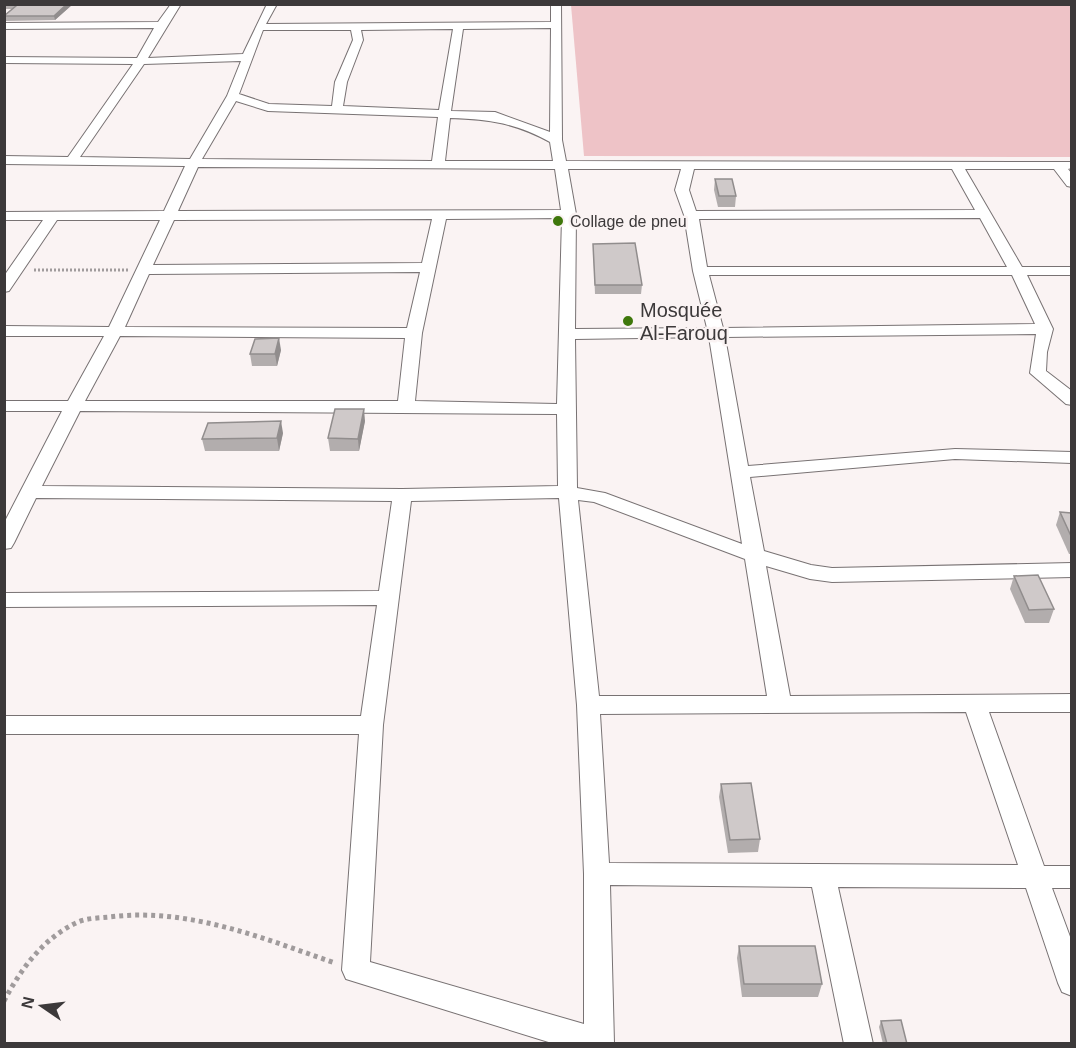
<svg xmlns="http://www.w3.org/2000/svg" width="1076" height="1048" viewBox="0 0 1076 1048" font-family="Arial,sans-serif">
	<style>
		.green { fill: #eec3c7 }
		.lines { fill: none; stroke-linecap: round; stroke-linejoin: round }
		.street-casing { stroke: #787273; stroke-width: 2 }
		.path-far1 { stroke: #a09b9c; stroke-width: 3; stroke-dasharray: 2 2; stroke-linecap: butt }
		.path { stroke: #a09b9c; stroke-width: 5; stroke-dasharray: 4 4; stroke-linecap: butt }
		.street { fill: #fff; fill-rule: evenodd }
		.wall { fill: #b2adad }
		.shaded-wall { fill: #918d8d }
		.building { fill: #cfc9c9; stroke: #918d8d; stroke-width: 1.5 }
		.poi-dot { fill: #3e770b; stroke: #faf3f3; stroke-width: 2 }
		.labels { text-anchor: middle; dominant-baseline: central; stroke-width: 5; stroke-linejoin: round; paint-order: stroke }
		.far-poi-label { font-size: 16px; fill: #3c393a; stroke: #faf3f3; text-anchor: start }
		.poi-label { font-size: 20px; fill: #3c393a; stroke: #faf3f3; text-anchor: start }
	</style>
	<rect width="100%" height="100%" fill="#faf3f3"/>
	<polygon class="green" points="571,5 1071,5 1071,157 584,156"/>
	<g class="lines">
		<g class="street-casing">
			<path id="street" d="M171 4H181L148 58 243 54 267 4H277L266 24 551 22V4H561L562 140 566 161 1072 162V168L1068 169 1072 174V187L1067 186 1054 169H965L1022 267H1072V275H1027L1053 329 1047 352 1046 371 1072 391V405L1066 404 1030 373 1036 334 725 337 748 466 955 449 1072 452V463L955 459 750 477 764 551 811 565 832 568 1072 563V577L832 582 810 579 766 566 790 696 1072 694V712H989L1044 866H1072V888H1052L1072 942V996L1062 992 1058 983 1026 888 838 887 873 1044H844L812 887 610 885 614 1043 555 1044 346 979 342 970 359 734H4V716H361L377 605 4 607V593L379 591 392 501 36 498 14 543 11 548 4 549V523L62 411H4V401H68L104 336H4V326L109 327 160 220H57L9 291 4 292V276L43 220H4V212L164 211 185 166 4 164V156L68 157 133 64 4 63V57L137 58 154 28 4 29V23L158 22ZM551 28 550 132 495 112 451 111 463 29ZM453 29 439 110 343 106 347 82 363 40 361 30ZM263 30H351L353 40 335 82 332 106 269 104 239 94ZM241 61 227 96 190 159 80 157 144 64ZM236 101 268 111 438 117 432 161 202 159ZM450 118C489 119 515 123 550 142L553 161H445ZM198 167 555 169 561 210 178 211ZM568 169H681L675 190 684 215 693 271 707 328 575 329 576 214ZM694 169H952L975 210 696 211 689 190ZM562 218 557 404 415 401 422 333 446 219ZM980 218 1007 267H707L699 219ZM432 219 422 263 153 265 174 220ZM420 272 407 328 125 327 149 274ZM709 275H1012L1035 324 723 328ZM120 336 405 338 398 401H85ZM709 337 742 544 605 493 577 488 575 339ZM80 411 557 414 558 486 402 489 42 486ZM559 498 577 705 584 874V1024L370 962 383 725 411 501ZM578 500 594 502 745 559 767 696H599ZM966 712 1018 865 609 863 600 714Z"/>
		</g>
		<polyline class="path-far1" points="34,270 128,270"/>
		<path class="path" d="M4 1001C21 969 43 938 78 922 87 918 99 918 109 917 188 907 262 938 335 963"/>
		<use href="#street" class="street"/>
	</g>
	<g class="wall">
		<polygon points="4,4 73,4 55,20 5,21 4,15 12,9 4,9"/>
		<polygon points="715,179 736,196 735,207 718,207 714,190"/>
		<polygon points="593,244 642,285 641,294 595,294"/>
		<polygon points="281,350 277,366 252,366 250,354"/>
		<polygon points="365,421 359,451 330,451 328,438"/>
		<polygon points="283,433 279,451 205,451 202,439"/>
		<polygon points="1060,512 1071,513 1071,554 1069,554 1056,525"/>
		<polygon points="1014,576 1054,609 1049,623 1025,623 1010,589"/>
		<polygon points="721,784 760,839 758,852 728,853 719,797"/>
		<polygon points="739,946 822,984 818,997 742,997 737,958"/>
		<polygon points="881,1021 907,1044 883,1044 879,1027"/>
	</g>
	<g class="shaded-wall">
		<polygon points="67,4 73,4 55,20 54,16"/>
		<polygon points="279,338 281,350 277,366 275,354"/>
		<polygon points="364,409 365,421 359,451 358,439"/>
		<polygon points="281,421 283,433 279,451 277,438"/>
	</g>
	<g class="building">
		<polygon points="4,4 67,4 54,16 4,16 17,5"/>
		<polygon points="715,179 732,179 736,196 719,196"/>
		<polygon points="635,243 642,285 595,285 593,244"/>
		<polygon points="279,338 275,354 250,354 255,339"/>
		<polygon points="335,409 364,409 358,439 328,438"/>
		<polygon points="281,421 277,438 202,439 208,423"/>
		<polygon points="1060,512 1071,513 1071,536"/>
		<polygon points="1038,575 1054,609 1029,610 1014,576"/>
		<polygon points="751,783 760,839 730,840 721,784"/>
		<polygon points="739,946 815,946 822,984 744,984"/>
		<polygon points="901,1020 907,1044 887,1044 881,1021"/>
	</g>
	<g class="poi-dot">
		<circle cx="558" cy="221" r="6"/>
		<circle cx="628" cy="321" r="6"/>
	</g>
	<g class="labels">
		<g class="far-poi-label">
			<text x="570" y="221">Collage de pneu</text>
		</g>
		<g class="poi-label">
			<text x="640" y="310">Mosquée<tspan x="640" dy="23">Al-Farouq</tspan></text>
		</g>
	</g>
	<rect width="1076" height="1048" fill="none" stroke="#3c393a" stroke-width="12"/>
	<g transform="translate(42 1006) rotate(284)" stroke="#faf3f3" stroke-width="4.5" paint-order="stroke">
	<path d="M0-4.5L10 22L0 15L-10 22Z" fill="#3c393a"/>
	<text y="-9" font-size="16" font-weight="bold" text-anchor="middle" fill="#3c393a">N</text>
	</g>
</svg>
